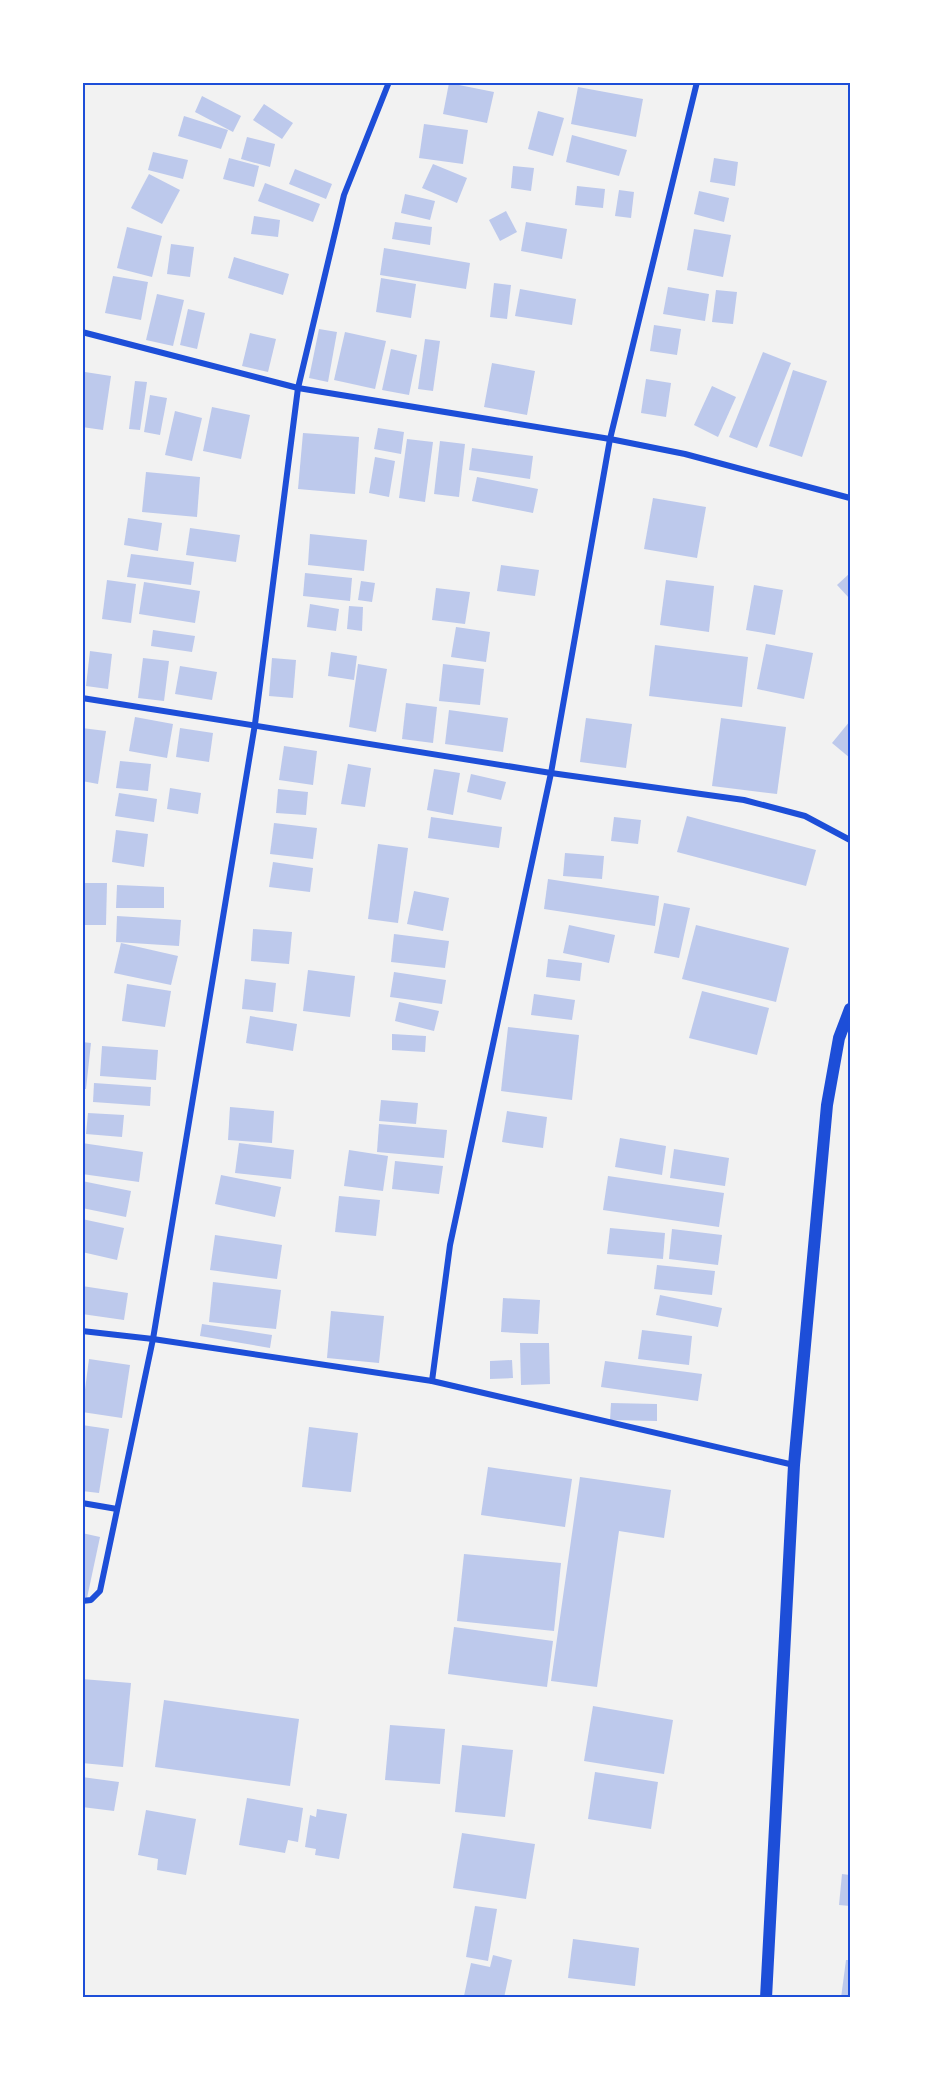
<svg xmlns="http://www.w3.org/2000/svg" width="933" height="2080" viewBox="0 0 933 2080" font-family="Helvetica,sans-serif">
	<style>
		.building { fill: #bdc9ec }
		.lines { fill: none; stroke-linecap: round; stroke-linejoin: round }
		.minor { stroke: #1d4ed8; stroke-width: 6 }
		.secondary { stroke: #1d4ed8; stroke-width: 12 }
		.neatline { fill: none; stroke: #1d4ed8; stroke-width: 2 }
	</style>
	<rect width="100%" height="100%" fill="#f2f2f2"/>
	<g class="building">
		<polygon points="449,83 494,92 487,123 443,114"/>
		<polygon points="578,87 643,99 636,137 571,124"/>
		<polygon points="202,96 241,116 233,132 195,112"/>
		<polygon points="264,104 293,123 282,139 253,120"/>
		<polygon points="538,111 564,118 553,156 528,149"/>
		<polygon points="184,116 228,130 221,149 178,136"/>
		<polygon points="424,124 468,130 463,164 419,158"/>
		<polygon points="572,135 627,150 619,176 566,162"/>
		<polygon points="247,137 275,144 270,167 241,159"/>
		<polygon points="153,152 188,160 183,179 148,170"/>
		<polygon points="229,158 259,166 254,187 223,179"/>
		<polygon points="714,158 738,162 735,186 710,182"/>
		<polygon points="433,164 467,178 457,203 422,188"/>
		<polygon points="513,166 534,168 531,191 511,188"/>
		<polygon points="295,169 332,184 326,199 289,184"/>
		<polygon points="149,174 180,190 162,224 131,208"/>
		<polygon points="265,183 320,204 313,222 258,201"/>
		<polygon points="577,186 605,189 603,208 575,205"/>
		<polygon points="619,190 634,192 631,218 615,216"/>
		<polygon points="699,191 729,198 724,222 694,214"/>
		<polygon points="405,194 435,201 430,220 401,213"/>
		<polygon points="506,211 517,232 500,241 489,220"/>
		<polygon points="254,216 280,220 278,237 251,234"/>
		<polygon points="395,222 432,227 430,245 392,239"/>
		<polygon points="526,222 567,229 562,259 521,251"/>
		<polygon points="127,227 162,236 152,277 117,268"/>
		<polygon points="694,229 731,235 723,277 687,270"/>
		<polygon points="171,244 194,247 190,277 167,274"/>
		<polygon points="384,248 470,263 466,289 380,275"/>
		<polygon points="234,257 289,274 283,295 228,278"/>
		<polygon points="113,276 148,282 141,320 105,313"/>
		<polygon points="381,278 416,284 411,318 376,312"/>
		<polygon points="494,283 511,285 507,319 490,317"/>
		<polygon points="668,287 709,294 705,321 663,314"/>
		<polygon points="520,289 576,299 572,325 515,316"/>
		<polygon points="716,290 737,292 733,324 712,322"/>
		<polygon points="157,294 184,300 173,346 146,340"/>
		<polygon points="188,309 205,313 197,349 180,345"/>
		<polygon points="654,325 681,329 677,355 650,351"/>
		<polygon points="319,329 337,332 328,382 309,378"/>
		<polygon points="345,332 386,341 375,389 334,380"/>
		<polygon points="250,333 276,339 268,372 242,366"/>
		<polygon points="425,339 440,341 433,391 418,389"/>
		<polygon points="391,349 417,355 409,395 382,390"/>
		<polygon points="763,352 791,363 757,448 729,437"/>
		<polygon points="492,363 535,371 527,415 484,407"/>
		<polygon points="793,370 827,381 802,457 769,446"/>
		<polygon points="85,372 111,376 103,430 82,427 82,388"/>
		<polygon points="646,379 671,383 666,417 641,413"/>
		<polygon points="135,381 147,382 140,430 129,429"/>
		<polygon points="712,386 736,397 718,437 694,425"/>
		<polygon points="150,395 167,398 160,435 144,432"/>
		<polygon points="212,407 250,415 241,459 203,451"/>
		<polygon points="175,411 202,418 192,461 165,455"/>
		<polygon points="378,428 404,432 401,454 374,449"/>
		<polygon points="303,433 359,437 355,494 298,489"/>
		<polygon points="407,439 433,442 425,502 399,498"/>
		<polygon points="440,441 465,444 459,497 434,494"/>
		<polygon points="472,448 533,456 530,479 469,470"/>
		<polygon points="375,457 395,461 389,497 369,493"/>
		<polygon points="146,472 200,477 197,517 142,512"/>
		<polygon points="477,477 538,489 533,513 472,501"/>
		<polygon points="653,498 706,507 697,558 644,549"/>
		<polygon points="128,518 162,523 158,551 124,545"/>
		<polygon points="190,528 240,535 236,562 186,555"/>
		<polygon points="310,534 367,540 364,571 308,565"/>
		<polygon points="131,554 194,562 191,585 127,577"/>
		<polygon points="501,565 539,570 535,596 497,591"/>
		<polygon points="305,573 352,578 350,601 303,596"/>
		<polygon points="850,573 850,599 837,585"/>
		<polygon points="107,580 136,584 131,623 102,619"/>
		<polygon points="666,580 714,586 709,632 660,625"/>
		<polygon points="361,581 375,583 372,602 358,600"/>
		<polygon points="144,582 200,591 195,623 139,614"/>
		<polygon points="754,585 783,590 775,635 746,630"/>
		<polygon points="436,588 470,592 465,624 432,620"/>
		<polygon points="310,604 339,609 336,631 307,627"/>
		<polygon points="349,606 363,607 362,631 347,629"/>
		<polygon points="456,627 490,632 486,662 451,657"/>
		<polygon points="153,630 195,636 192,652 151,646"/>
		<polygon points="766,644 813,653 804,699 757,689"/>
		<polygon points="655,645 748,657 742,707 649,696"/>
		<polygon points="90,651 112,654 108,689 86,686"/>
		<polygon points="331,652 357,656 354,680 328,676"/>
		<polygon points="143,658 169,661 164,701 138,698"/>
		<polygon points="272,658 296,660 293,698 269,696"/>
		<polygon points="358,664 387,669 376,732 349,727"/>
		<polygon points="443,664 484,669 480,705 439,701"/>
		<polygon points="180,666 217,672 212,700 175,694"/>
		<polygon points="406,703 437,707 433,743 402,739"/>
		<polygon points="449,710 508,718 503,752 445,744"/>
		<polygon points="135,717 173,724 167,758 129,751"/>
		<polygon points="586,718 632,724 626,768 580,762"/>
		<polygon points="721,718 786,727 777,794 712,786"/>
		<polygon points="850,721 850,758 832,743"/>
		<polygon points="82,728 106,731 98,784 82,781"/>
		<polygon points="180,728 213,733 209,762 176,757"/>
		<polygon points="284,746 317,751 313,785 279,780"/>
		<polygon points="120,761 151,764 148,791 116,788"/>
		<polygon points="348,764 371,768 365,807 341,804"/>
		<polygon points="434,769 460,773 453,815 427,810"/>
		<polygon points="471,774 506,782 501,800 467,792"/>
		<polygon points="170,788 201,793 198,814 167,809"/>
		<polygon points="278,789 308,792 306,815 276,813"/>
		<polygon points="119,793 157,799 154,822 115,816"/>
		<polygon points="687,816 816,850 806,886 677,852"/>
		<polygon points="431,817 502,827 499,848 428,838"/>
		<polygon points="614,817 641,820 638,844 611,841"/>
		<polygon points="274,823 317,828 313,859 270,854"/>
		<polygon points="116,830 148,834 144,867 112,862"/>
		<polygon points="378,844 408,848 398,923 368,919"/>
		<polygon points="565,853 604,856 602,879 563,876"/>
		<polygon points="273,862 313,868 310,892 269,887"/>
		<polygon points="548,879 659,896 655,926 544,909"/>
		<polygon points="82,883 107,883 106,925 82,925"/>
		<polygon points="117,885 164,887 164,908 116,908"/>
		<polygon points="414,891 449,898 443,931 407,924"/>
		<polygon points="664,903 690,908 679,958 654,953"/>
		<polygon points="117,916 181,920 179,946 116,942"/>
		<polygon points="569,925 615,935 609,963 563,953"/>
		<polygon points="696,925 789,948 776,1002 682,979"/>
		<polygon points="253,929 292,932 289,964 251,961"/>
		<polygon points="394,934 449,941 445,968 391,962"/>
		<polygon points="121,943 178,956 171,985 114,973"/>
		<polygon points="548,959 582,963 580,981 546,977"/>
		<polygon points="308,970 355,976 350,1017 303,1011"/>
		<polygon points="394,972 446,980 442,1004 390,997"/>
		<polygon points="245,979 276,983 273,1012 242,1009"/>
		<polygon points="127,984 171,991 165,1027 122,1021"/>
		<polygon points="702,991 769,1008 757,1055 689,1038"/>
		<polygon points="534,994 575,1000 572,1020 531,1015"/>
		<polygon points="399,1002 439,1011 434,1031 395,1021"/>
		<polygon points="250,1016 297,1024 293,1051 246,1043"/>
		<polygon points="508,1027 579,1035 572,1100 501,1091"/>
		<polygon points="392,1034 426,1036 425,1052 392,1050"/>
		<polygon points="82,1042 91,1043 86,1089 82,1089"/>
		<polygon points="102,1046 158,1050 156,1080 100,1076"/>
		<polygon points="94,1083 151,1087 150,1106 93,1102"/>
		<polygon points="381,1100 418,1103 416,1124 379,1121"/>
		<polygon points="230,1107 274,1111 272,1143 228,1140"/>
		<polygon points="507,1111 547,1117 543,1148 502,1142"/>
		<polygon points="88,1113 124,1115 122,1137 86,1134"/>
		<polygon points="379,1124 447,1130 444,1158 377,1152"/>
		<polygon points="620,1138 666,1146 662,1175 615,1167"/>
		<polygon points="82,1143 143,1152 139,1182 82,1174"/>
		<polygon points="239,1143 294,1150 291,1179 235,1173"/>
		<polygon points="674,1149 729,1158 725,1186 670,1178"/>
		<polygon points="349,1150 388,1156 383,1191 344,1186"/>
		<polygon points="395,1161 443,1166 439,1194 392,1189"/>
		<polygon points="221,1175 281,1187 275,1217 215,1204"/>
		<polygon points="608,1176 724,1193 719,1227 603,1210"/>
		<polygon points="82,1181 131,1191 126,1217 82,1208"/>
		<polygon points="339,1196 380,1200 376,1236 335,1232"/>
		<polygon points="82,1219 124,1228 117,1260 82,1252"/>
		<polygon points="610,1228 665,1233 663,1259 607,1254"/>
		<polygon points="672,1229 722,1235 718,1265 669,1259"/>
		<polygon points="215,1235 282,1245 277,1279 210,1270"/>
		<polygon points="657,1265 715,1271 712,1295 654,1289"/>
		<polygon points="213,1282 281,1290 276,1329 209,1322"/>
		<polygon points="82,1286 128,1293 124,1320 82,1314"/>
		<polygon points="660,1295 722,1308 718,1327 656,1315"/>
		<polygon points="503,1298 540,1300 538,1334 501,1332"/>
		<polygon points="331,1311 384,1316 379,1363 327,1358"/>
		<polygon points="202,1324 272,1335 270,1348 200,1336"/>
		<polygon points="642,1330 692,1336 689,1365 638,1359"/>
		<polygon points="520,1343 549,1343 550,1384 521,1385"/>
		<polygon points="89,1359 130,1365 122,1418 82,1412"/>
		<polygon points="512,1360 513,1378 490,1379 490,1361"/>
		<polygon points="605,1361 702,1374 698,1401 601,1387"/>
		<polygon points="611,1403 657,1404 657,1421 610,1420"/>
		<polygon points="82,1425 109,1429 99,1493 82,1491"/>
		<polygon points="309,1427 358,1433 351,1492 302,1487"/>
		<polygon points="488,1467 572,1479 565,1527 481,1515"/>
		<polygon points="580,1477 671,1490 664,1538 619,1531 597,1687 551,1681"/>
		<polygon points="82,1533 100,1537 87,1598 82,1597"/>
		<polygon points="464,1554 561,1563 554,1631 457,1621"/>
		<polygon points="454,1627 553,1641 547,1687 448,1674"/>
		<polygon points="82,1679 131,1683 123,1767 82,1763"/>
		<polygon points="164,1700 299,1719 290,1786 155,1767"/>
		<polygon points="593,1706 673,1720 664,1774 584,1761"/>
		<polygon points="390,1725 445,1729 440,1784 385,1780"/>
		<polygon points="462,1745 513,1750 505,1817 455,1812"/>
		<polygon points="595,1772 658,1782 651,1829 588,1819"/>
		<polygon points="82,1777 119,1782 114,1811 82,1807"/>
		<polygon points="247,1798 303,1808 298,1842 288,1840 285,1853 239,1845"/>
		<polygon points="317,1809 347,1814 339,1859 315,1855 316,1849 305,1847 310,1815 316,1817"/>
		<polygon points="146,1810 196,1819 186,1875 157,1870 158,1859 138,1855"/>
		<polygon points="462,1833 535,1844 526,1899 453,1888"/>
		<polygon points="842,1874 850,1875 850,1906 839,1905"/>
		<polygon points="475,1906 497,1909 488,1961 466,1957"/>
		<polygon points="573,1939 639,1948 635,1986 568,1978"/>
		<polygon points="493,1955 512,1960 504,1998 464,1996 471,1963 490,1967"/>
		<polygon points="846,1960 850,1960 850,1998 841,1998"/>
	</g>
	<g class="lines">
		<g class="minor">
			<polyline points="82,332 298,388 610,439 685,454 850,498"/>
			<polyline points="82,698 551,773 744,800 805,816 850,840"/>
			<polyline points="82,1331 153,1339 432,1381 794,1465"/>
			<polyline points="432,1381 450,1245 551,773 610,439 697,82"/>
			<polyline points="82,1503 117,1509"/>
			<polyline points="82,1601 91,1600 100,1591 153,1339 255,724 298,388 344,195 389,82"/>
		</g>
		<polyline class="secondary" points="766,1998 794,1465 827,1105 839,1038 850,1009"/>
	</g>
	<rect width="933" height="2080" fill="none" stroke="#ffffff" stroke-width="168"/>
	<rect x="84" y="84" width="765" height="1912" class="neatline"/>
</svg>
